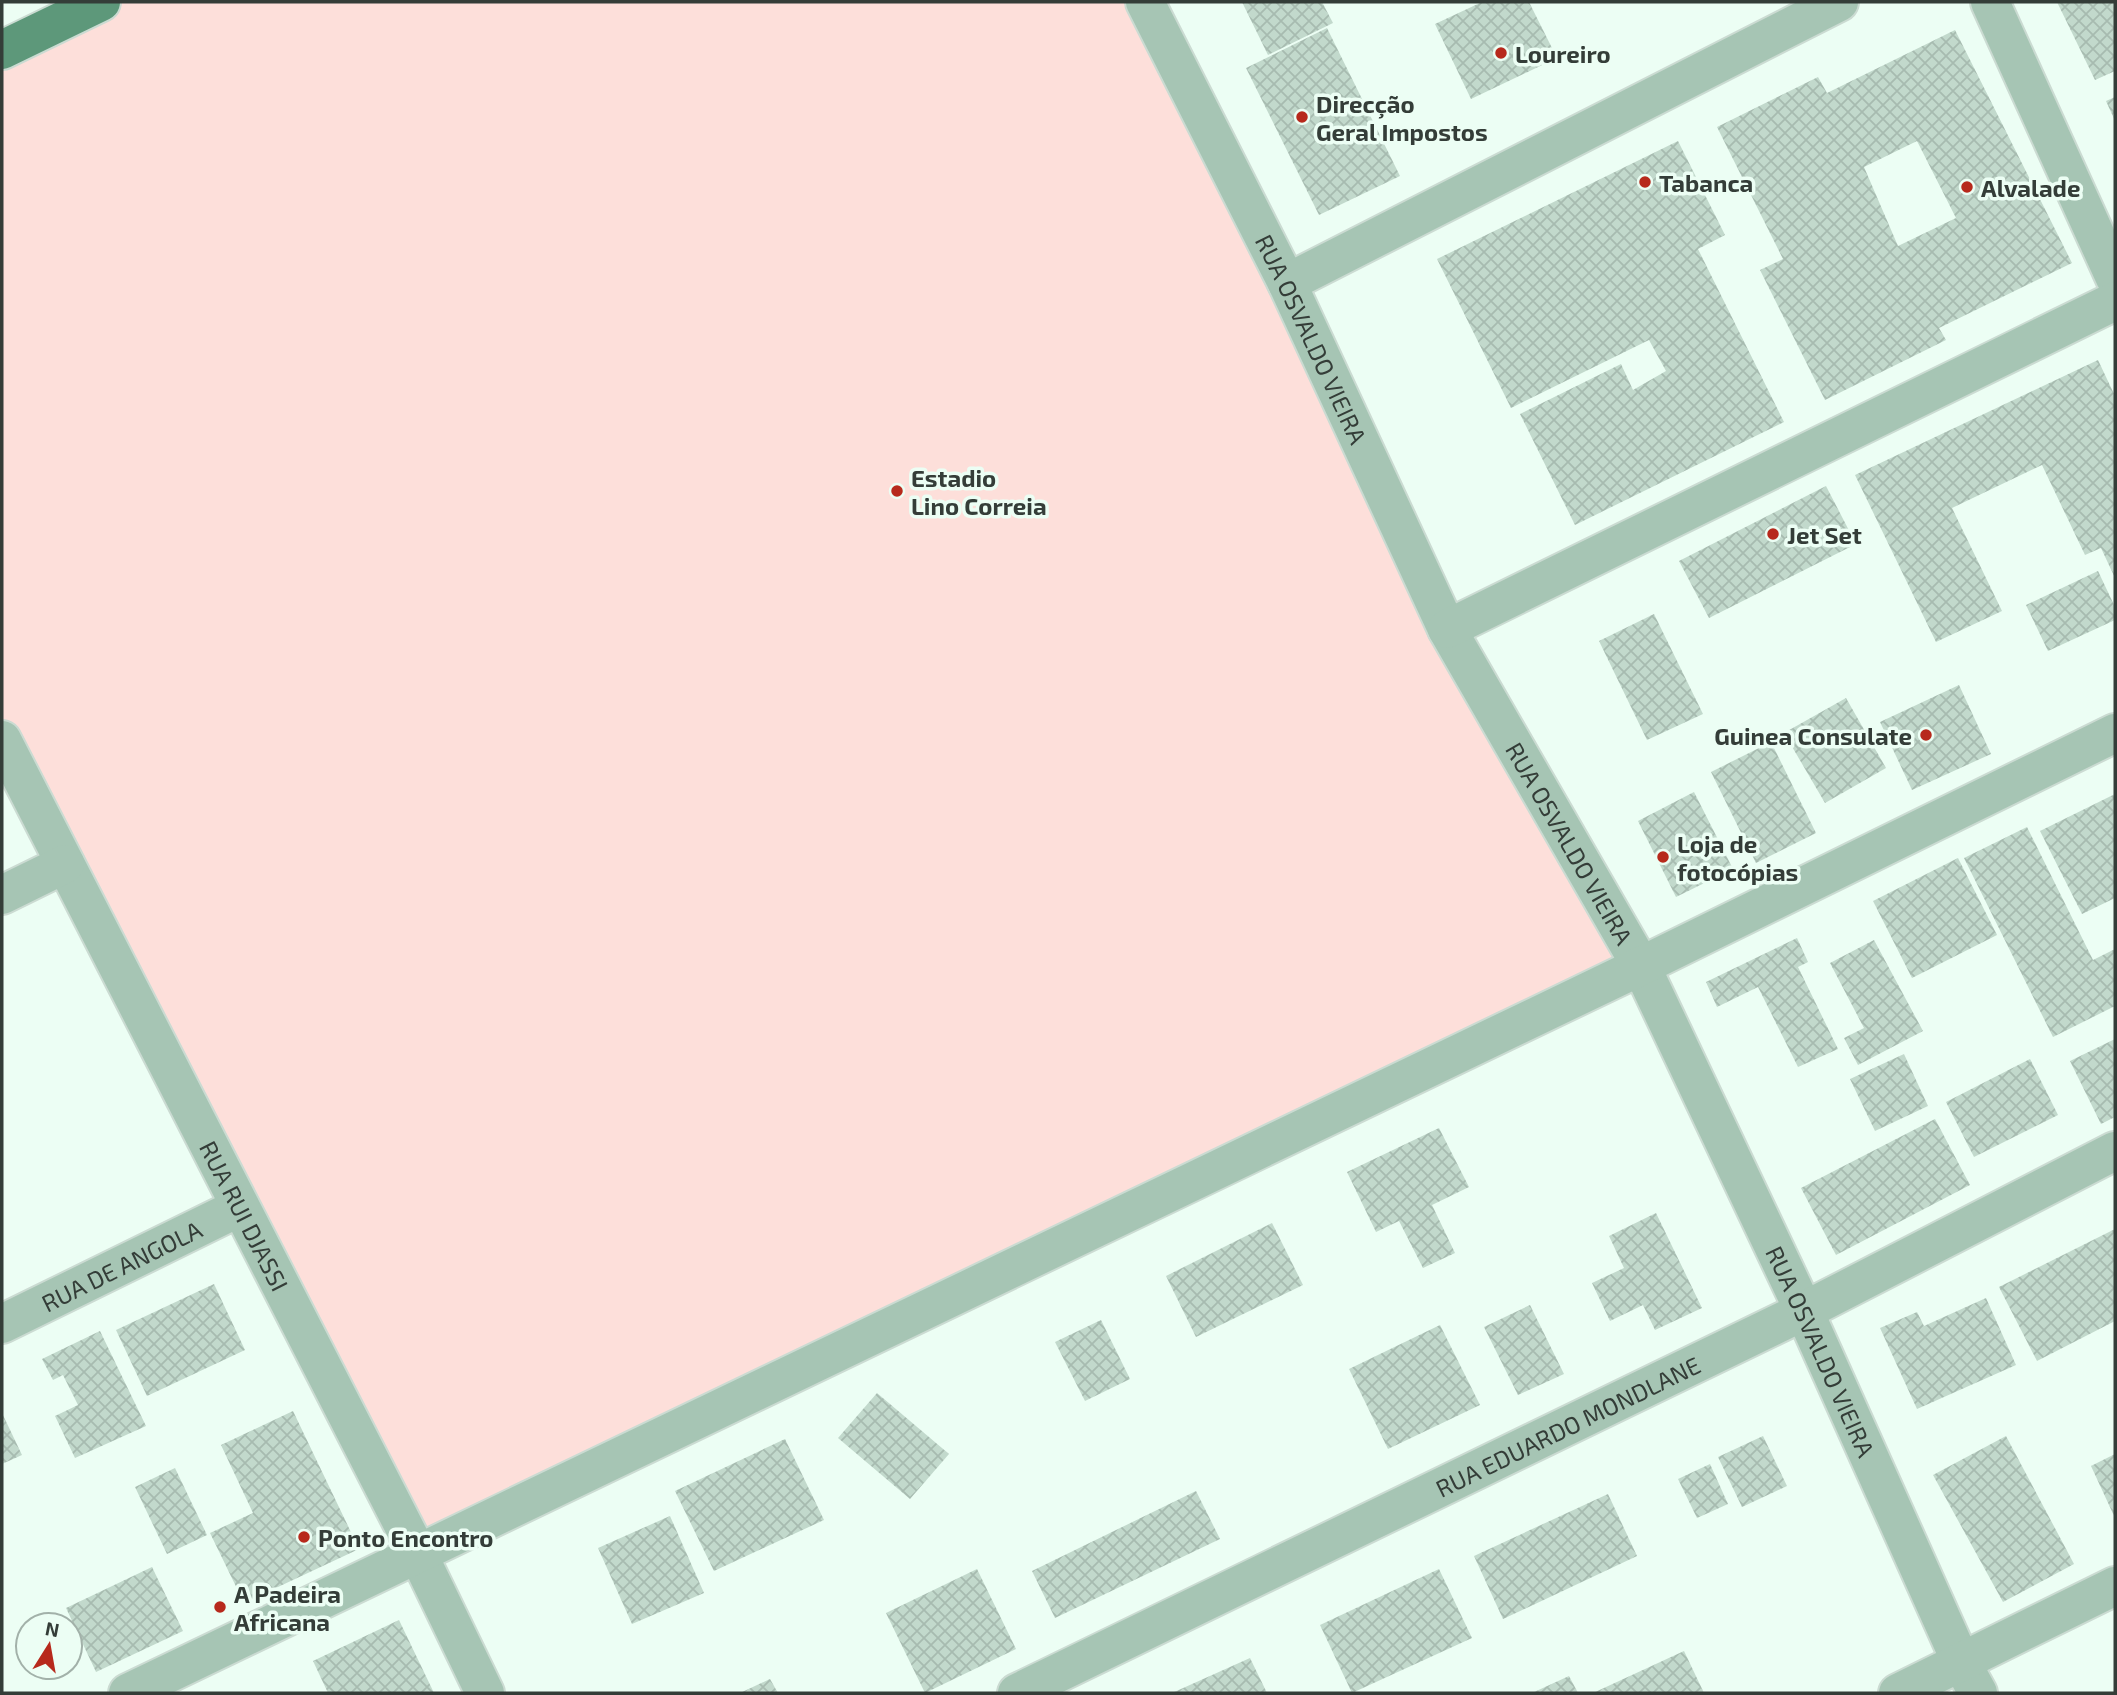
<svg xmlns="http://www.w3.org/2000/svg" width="2117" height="1695" viewBox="0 0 2117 1695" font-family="'Exo 2',sans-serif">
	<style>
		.pitch { fill: #fddfda }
		.building { fill: url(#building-cross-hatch); fill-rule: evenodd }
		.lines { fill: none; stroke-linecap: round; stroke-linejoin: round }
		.minor-casing { stroke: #cbdbd2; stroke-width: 42 }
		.major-casing { stroke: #cbdbd2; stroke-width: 42 }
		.minor { stroke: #a6c5b4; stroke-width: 38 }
		.major { stroke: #5d987a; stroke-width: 38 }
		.poi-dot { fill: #b7291c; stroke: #ecfef4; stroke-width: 2.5 }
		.labels { text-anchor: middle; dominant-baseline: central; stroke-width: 7; stroke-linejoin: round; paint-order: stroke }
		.poi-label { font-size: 24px; font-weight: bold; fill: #343d38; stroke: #ecfef4; text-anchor: start }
		.street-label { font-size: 24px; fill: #343d38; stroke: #ecfef4 }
	</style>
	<defs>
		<pattern id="building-cross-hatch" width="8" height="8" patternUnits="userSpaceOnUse" patternTransform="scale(1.75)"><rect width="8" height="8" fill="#c2d9cc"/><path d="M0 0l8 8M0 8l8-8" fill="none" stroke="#a7bbb0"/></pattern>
	</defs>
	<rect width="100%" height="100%" fill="#ecfef4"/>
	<polygon class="pitch" points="111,2 1158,2 1631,964 418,1554 2,740 2,55"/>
	<g class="building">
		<polygon points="1242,2 1322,2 1333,23 1268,55"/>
		<polygon points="1482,2 1529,2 1557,58 1471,99 1435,24"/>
		<polygon points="2057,2 2115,2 2115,71 2095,80"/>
		<polygon points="1327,28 1400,176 1319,215 1246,68"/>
		<path d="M1955 30 2072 263 1939 328 1946 340 1825 400 1760 270 1783 259 1717 127 1818 77 1827 93ZM1917 141 1956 218 1898 246 1864 167Z"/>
		<polygon points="2115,97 2115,121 2106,101"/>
		<polygon points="1678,141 1725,235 1698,249 1784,422 1575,525 1520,414 1621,364 1633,390 1666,371 1649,340 1511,408 1437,259"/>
		<polygon points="2098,360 2115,396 2115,578 2101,548 2085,555 2042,465 1952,508 2002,611 1936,642 1855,475"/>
		<polygon points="1826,486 1856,544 1709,618 1679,561"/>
		<polygon points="2098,571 2115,607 2115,620 2048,651 2026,605"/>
		<polygon points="1654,614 1703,714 1647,740 1599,641"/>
		<polygon points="1959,685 1991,754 1912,790 1880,722"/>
		<polygon points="1846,698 1886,768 1825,803 1784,733"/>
		<polygon points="1771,742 1816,833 1756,863 1711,772"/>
		<polygon points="1694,792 1733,869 1676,897 1638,821"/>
		<polygon points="2115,794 2115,898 2082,914 2040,831"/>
		<polygon points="2027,827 2093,960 2115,949 2115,1006 2053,1037 1964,858"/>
		<polygon points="1958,858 1997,935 1912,978 1873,901"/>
		<polygon points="1797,938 1808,962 1798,967 1838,1049 1798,1067 1758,987 1717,1007 1706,982"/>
		<polygon points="1874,940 1923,1031 1858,1065 1844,1038 1864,1028 1830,963"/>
		<polygon points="2115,1039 2115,1117 2101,1124 2070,1061"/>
		<polygon points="1904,1054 1928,1106 1875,1131 1850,1079"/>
		<polygon points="2030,1059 2058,1115 1974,1157 1946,1102"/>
		<polygon points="1935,1119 1970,1185 1836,1255 1801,1188"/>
		<polygon points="1439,1128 1469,1187 1432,1205 1455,1253 1423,1268 1399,1221 1376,1232 1347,1172"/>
		<polygon points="1656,1213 1702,1308 1655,1330 1643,1305 1610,1321 1592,1283 1624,1268 1609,1236"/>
		<polygon points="1272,1223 1303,1285 1196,1337 1166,1276"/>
		<polygon points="2115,1229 2115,1321 2037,1361 1999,1287"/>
		<polygon points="214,1284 245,1350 147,1396 116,1330"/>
		<polygon points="1986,1298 2016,1365 1917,1409 1880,1328 1917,1312 1924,1326"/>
		<polygon points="1530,1305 1564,1374 1518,1395 1484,1327"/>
		<polygon points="1101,1320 1130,1379 1085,1401 1055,1342"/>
		<polygon points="1440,1325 1480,1405 1388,1449 1349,1369"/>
		<polygon points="100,1331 146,1426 75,1458 55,1416 78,1405 63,1375 53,1380 42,1359"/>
		<polygon points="877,1393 949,1454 910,1499 838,1438"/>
		<polygon points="293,1411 359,1549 244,1603 210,1533 253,1513 221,1445"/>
		<polygon points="2,1413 22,1455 2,1464"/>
		<polygon points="1763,1436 1787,1486 1742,1507 1718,1457"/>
		<polygon points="2006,1436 2074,1564 2003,1602 1933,1475"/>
		<polygon points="785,1439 824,1520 714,1571 675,1491"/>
		<polygon points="2115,1454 2115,1518 2091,1466"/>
		<polygon points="1710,1464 1728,1504 1697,1518 1678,1479"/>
		<polygon points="175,1468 207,1535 167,1554 135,1487"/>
		<polygon points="1196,1491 1220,1539 1055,1618 1032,1571"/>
		<polygon points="1608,1494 1637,1556 1503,1619 1474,1556"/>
		<polygon points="670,1516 704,1593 632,1624 598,1548"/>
		<polygon points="152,1567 183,1631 96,1672 66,1608"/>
		<polygon points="977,1569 1016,1649 925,1693 886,1613"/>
		<polygon points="1439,1569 1472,1638 1352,1693 1320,1625"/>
		<polygon points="399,1620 434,1693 328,1693 313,1661"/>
		<polygon points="1684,1651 1704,1693 1593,1693"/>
		<polygon points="1250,1658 1267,1693 1172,1693"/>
		<polygon points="1569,1676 1578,1693 1532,1693"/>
		<polygon points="770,1679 778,1693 740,1693"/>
	</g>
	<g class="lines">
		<g class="minor-casing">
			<g id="minor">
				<path id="s1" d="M1145 2 1287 283 1447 629 1641 966 1804 1311 1961 1662 1978 1693"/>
				<polyline points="1990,2 2115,278"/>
				<polyline points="1287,283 1839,2"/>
				<polyline points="1447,629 2115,301"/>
				<path id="s2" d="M2 740 418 1554 485 1693"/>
				<polyline points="2,895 65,864"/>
				<path id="s3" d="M2 1324 240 1207"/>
				<polyline points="128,1693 1641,966 2115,733"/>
				<path id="s4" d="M1017 1693 1804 1311 2115 1151"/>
				<polyline points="1898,1693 2115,1586"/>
			</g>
		</g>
		<g class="major-casing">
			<polyline id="major" points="2,50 101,2"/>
		</g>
		<use href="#minor" class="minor"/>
		<use href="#major" class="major"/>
	</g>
	<g class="poi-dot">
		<circle cx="1501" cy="53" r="7"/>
		<circle cx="1302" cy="117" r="7"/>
		<circle cx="1645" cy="182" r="7"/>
		<circle cx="1967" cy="187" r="7"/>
		<circle cx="897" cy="491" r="7"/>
		<circle cx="1773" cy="534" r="7"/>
		<circle cx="1926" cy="735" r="7"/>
		<circle cx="1663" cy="857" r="7"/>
		<circle cx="304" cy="1537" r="7"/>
		<circle cx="220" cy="1607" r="7"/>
	</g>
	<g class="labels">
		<g class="poi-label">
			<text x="1515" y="53">Loureiro</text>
			<text x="1316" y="103">Direcção<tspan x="1316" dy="28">Geral Impostos</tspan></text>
			<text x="1659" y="182">Tabanca</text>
			<text x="1981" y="187">Alvalade</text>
			<text x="911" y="477">Estadio<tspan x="911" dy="28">Lino Correia</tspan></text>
			<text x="1787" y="534">Jet Set</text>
			<text x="1912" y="735" text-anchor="end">Guinea Consulate</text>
			<text x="1677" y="843">Loja de<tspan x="1677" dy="28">fotocópias</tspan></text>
			<text x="318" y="1537">Ponto Encontro</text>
			<text x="234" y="1593">A Padeira<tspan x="234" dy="28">Africana</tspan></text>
		</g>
		<g class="street-label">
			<text stroke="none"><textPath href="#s1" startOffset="376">RUA OSVALDO VIEIRA</textPath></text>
			<text stroke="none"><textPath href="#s1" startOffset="943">RUA OSVALDO VIEIRA</textPath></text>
			<text stroke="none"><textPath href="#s2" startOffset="534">RUA RUI DJASSI</textPath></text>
			<text stroke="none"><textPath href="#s3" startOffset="133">RUA DE ANGOLA</textPath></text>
			<text stroke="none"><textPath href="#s1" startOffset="1510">RUA OSVALDO VIEIRA</textPath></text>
			<text stroke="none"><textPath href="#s4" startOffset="612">RUA EDUARDO MONDLANE</textPath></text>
		</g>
	</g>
	<rect width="2117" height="1695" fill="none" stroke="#343d38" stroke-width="7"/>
	<g transform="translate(49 1646) rotate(11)"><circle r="33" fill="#ecfef4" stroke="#a2b1a9" stroke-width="2"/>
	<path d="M0-5L12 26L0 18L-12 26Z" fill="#b7291c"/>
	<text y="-10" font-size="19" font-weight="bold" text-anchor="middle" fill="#343d38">N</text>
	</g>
</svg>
